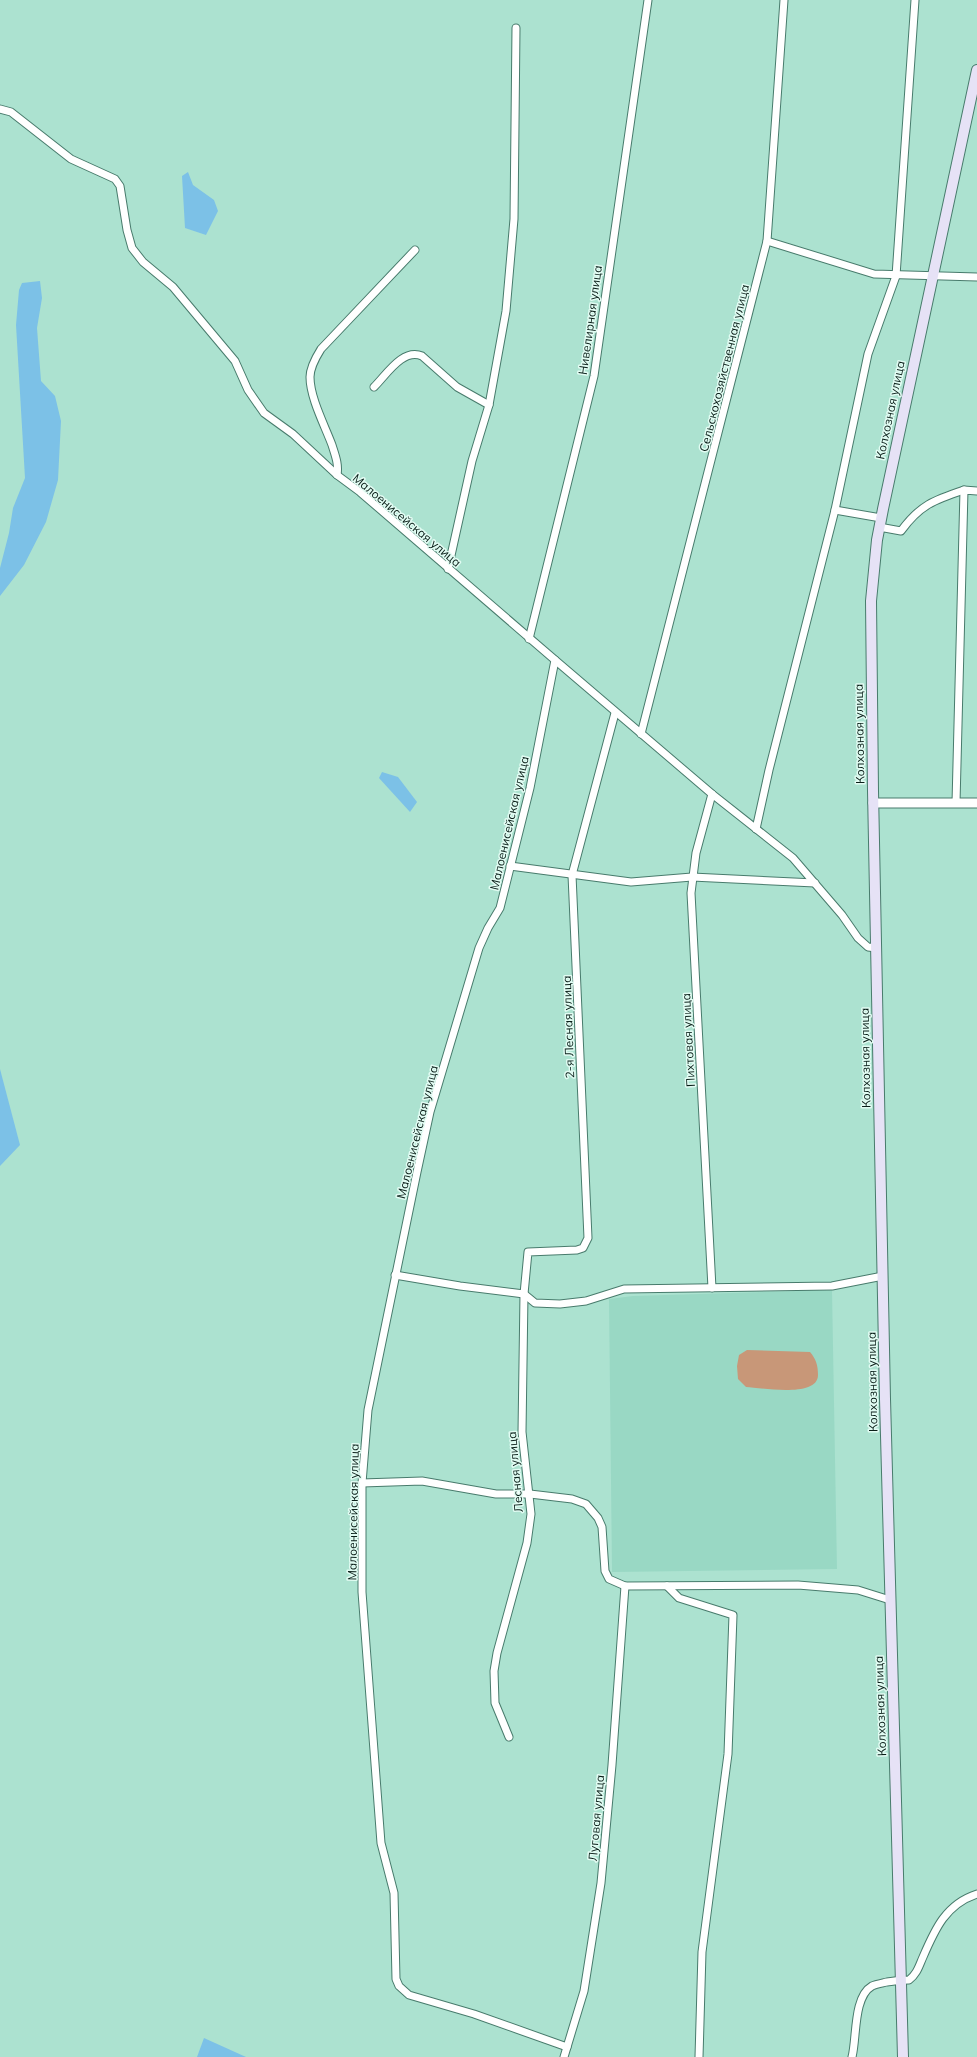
<svg xmlns="http://www.w3.org/2000/svg" width="977" height="2057" viewBox="0 0 977 2057" font-family="Mulish,sans-serif">
	<style>
		.built { fill: #99d8c4 }
		.green { fill: #c89778 }
		.water { fill: #7cc1e7 }
		.lines { fill: none; stroke-linecap: round; stroke-linejoin: round }
		.minor-casing { stroke: #487b6c; stroke-width: 9 }
		.tertiary-casing { stroke: #487b6c; stroke-width: 11 }
		.secondary-casing { stroke: #487b6c; stroke-width: 12 }
		.minor { stroke: #fff; stroke-width: 7 }
		.tertiary { stroke: #fff; stroke-width: 9 }
		.secondary { stroke: #e6e2f6; stroke-width: 10 }
		.labels { text-anchor: middle; dominant-baseline: central; stroke-width: 3; stroke-linejoin: round; paint-order: stroke }
		.street-label { font-size: 12px; fill: #091e18; stroke: #e2fcf3 }
	</style>
	<rect width="100%" height="100%" fill="#ace2d0"/>
	<polygon class="built" points="832,1290 837,1569 612,1572 609,1299 633,1296"/>
	<path class="green" d="M747 1350 810 1352C816 1359 818 1365 818 1375 818 1398 762 1388 746 1387L738 1379 737 1366 739 1355Z"/>
	<g class="water">
		<polygon points="188,172 193,185 214,200 218,211 206,235 185,228 182,176"/>
		<polygon points="40,281 42,298 37,328 41,381 55,396 61,421 58,480 46,522 24,565 0,596 0,568 9,533 13,508 25,478 16,325 19,290 22,283"/>
		<polygon points="382,772 398,777 417,802 410,812 379,778"/>
		<polygon points="0,1069 20,1145 0,1166"/>
		<polygon points="204,2038 246,2057 197,2057"/>
	</g>
	<g class="lines">
		<g class="minor-casing">
			<g id="minor">
				<polyline points="0,109 11,112 71,159 115,179 120,186 127,230 132,248 143,262 173,287 235,361 248,390 264,413 293,434 337,475 360,492 555,660 530,788 500,908 488,928 479,948 430,1112 417,1172 368,1410 362,1483 362,1592 381,1843 394,1893 396,1979 399,1986 409,1995 474,2014 567,2047"/>
				<polyline points="767,241 874,274 977,277"/>
				<path d="M374 387C387 374 403 348 422 356L457 387 489 405"/>
				<path d="M337 475C339 464 335 455 332 445 325 426 310 398 310 377 310 367 316 357 321 349L415 250"/>
				<polyline points="835,510 881,518"/>
				<path d="M879 527 901 531C920 505 934 500 964 490"/>
				<polyline points="448,569 472,461 489,405 506,311 514,219 516,28"/>
				<polyline points="529,639 594,376 648,0"/>
				<polyline points="555,660 712,794 793,858 842,915 858,938 868,947 877,948"/>
				<polyline points="641,734 767,241 784,0"/>
				<polyline points="956,803 964,490 977,491"/>
				<polyline points="756,829 769,770 835,510 868,354 896,276 915,0"/>
				<polyline points="510,866 631,882 692,877 815,883"/>
				<polyline points="395,1275 460,1286 524,1294 535,1303 560,1304 586,1301 624,1289 832,1286 883,1276"/>
				<polyline points="712,1288 691,893 696,853 712,794"/>
				<polyline points="362,1483 422,1481 496,1494 530,1494 572,1499 586,1504 598,1518 602,1527 605,1571 609,1579 625,1586 798,1585 858,1590 890,1600"/>
				<polyline points="667,1586 679,1598 733,1615 728,1754 702,1952 699,2057"/>
				<polyline points="509,1737 495,1703 494,1671 497,1653 527,1543 531,1514 522,1432 524,1294 528,1252 577,1250 583,1248 588,1238 572,875 615,713"/>
				<polyline points="564,2057 584,1991 601,1883 612,1765 625,1586"/>
				<path d="M852 2057C857 2038 853 1997 872 1986 876 1984 883 1983 887 1982 895 1981 901 1980 909 1980 917 1974 919 1966 923 1957 935 1929 946 1904 977 1894"/>
			</g>
		</g>
		<g class="tertiary-casing">
			<polyline id="tertiary" points="873,803 977,803"/>
		</g>
		<g class="secondary-casing">
			<polyline id="secondary" points="903,2057 885,1399 873,791 871,601 877,540 883,509 977,70"/>
		</g>
		<use href="#minor" class="minor"/>
		<use href="#tertiary" class="tertiary"/>
		<use href="#secondary" class="secondary"/>
	</g>
	<g class="labels">
		<g class="street-label">
			<text transform="translate(590 320) rotate(-82)">Нивелирная улица</text>
			<text transform="translate(724 368) rotate(-76)">Сельскохозяйственная улица</text>
			<text transform="translate(890 410) rotate(-78)">Колхозная улица</text>
			<text transform="translate(407 520) rotate(40)">Малоенисейская улица</text>
			<text transform="translate(859 734) rotate(-91)">Колхозная улица</text>
			<text transform="translate(509 823) rotate(-77)">Малоенисейская улица</text>
			<text transform="translate(568 1027) rotate(-92)">2-я Лесная улица</text>
			<text transform="translate(688 1040) rotate(-93)">Пихтовая улица</text>
			<text transform="translate(865 1058) rotate(-91)">Колхозная улица</text>
			<text transform="translate(417 1132) rotate(-76)">Малоенисейская улица</text>
			<text transform="translate(872 1382) rotate(-91)">Колхозная улица</text>
			<text transform="translate(515 1472) rotate(-95)">Лесная улица</text>
			<text transform="translate(353 1512) rotate(-89)">Малоенисейская улица</text>
			<text transform="translate(880 1706) rotate(-92)">Колхозная улица</text>
			<text transform="translate(596 1818) rotate(-85)">Луговая улица</text>
		</g>
	</g>
</svg>
